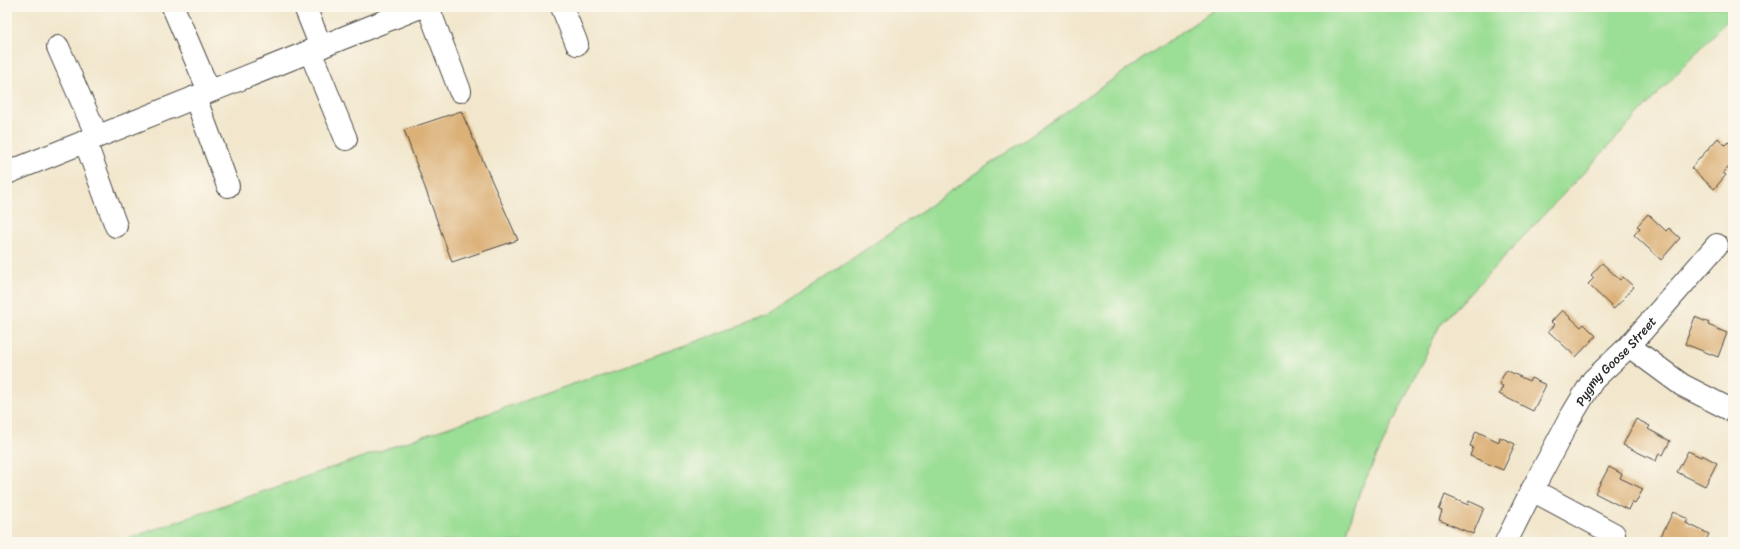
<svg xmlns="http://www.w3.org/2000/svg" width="1740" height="549" viewBox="0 0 1740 549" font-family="Sriracha,sans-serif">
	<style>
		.green { fill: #9bde95; stroke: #638460 }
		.building { fill: #dcb178 }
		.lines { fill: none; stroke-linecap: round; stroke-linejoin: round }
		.minor-casing { stroke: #494743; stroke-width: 24 }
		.minor { stroke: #fff; stroke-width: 22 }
		.labels { text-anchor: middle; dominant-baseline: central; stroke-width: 3.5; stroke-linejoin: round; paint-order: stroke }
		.street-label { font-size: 13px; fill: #2b2b2b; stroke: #fbf7ec }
	</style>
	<rect width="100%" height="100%" fill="#fbf7ec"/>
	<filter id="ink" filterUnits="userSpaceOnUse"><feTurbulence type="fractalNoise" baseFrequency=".025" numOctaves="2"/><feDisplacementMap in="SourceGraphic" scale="8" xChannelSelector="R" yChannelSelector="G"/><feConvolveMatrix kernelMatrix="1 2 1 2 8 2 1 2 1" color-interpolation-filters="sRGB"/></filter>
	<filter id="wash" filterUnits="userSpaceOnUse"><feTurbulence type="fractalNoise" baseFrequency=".012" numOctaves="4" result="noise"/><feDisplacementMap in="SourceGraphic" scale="16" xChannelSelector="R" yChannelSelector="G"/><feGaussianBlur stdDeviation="0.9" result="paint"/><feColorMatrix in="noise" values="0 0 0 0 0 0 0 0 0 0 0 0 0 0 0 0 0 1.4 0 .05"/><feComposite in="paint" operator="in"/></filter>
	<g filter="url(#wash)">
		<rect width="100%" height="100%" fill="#f2e7cd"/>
		<polygon class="green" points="1218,7 1733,7 1733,14 1440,325 1360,491 1344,542 118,542 769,316"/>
		<g id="blocks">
			<g class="building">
				<polygon points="461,111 518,240 452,262 404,130"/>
				<polygon points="1718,138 1725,145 1728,142 1733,146 1733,163 1723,173 1726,175 1714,189 1691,168"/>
				<polygon points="1648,214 1666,231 1669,228 1680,238 1661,260 1634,235 1640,228 1637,226"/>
				<polygon points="1602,263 1620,280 1623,277 1634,287 1614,309 1588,284 1594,278 1591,275"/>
				<polygon points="1562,310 1581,327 1584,324 1596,336 1576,357 1548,331 1555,325 1551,322"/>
				<polygon points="1695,317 1709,323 1708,325 1727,333 1718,357 1685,344"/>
				<polygon points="1506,370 1529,381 1531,378 1546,385 1533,411 1499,394 1503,386 1499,384"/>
				<polygon points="1636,419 1650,426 1648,429 1670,441 1663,455 1659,453 1656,461 1623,445"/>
				<polygon points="1476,431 1499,442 1500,437 1515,444 1503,470 1470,456 1473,447 1470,446"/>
				<polygon points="1688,451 1701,457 1702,455 1717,463 1705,486 1677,472"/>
				<polygon points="1609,467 1622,474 1620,478 1643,489 1635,504 1632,501 1628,510 1595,493"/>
				<polygon points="1445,495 1468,505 1469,501 1484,508 1473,534 1439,520 1442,511 1439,510"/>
				<polygon points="1673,512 1688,519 1686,523 1709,534 1705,542 1668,542 1660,538"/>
			</g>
		</g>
	</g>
	<g filter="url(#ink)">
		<use href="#blocks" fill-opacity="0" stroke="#494743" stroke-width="1"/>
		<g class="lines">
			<g class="minor-casing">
				<g id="minor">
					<polyline points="173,7 209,91"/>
					<polyline points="305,7 321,47"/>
					<polyline points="428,7 460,91"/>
					<polyline points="562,7 577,44"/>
					<polyline points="58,47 97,136"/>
					<polyline points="310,51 346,139"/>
					<polyline points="195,97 228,186"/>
					<polyline points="85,141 116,226"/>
					<polyline points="7,173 420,7"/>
					<polyline points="1629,346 1682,385 1733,411"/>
					<polyline points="1532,490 1614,534"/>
					<path id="s1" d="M1506 542 1532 490 1569 420 1593 380 1629 346 1717 245"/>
				</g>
			</g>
			<use href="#minor" class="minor"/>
		</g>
	</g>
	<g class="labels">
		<g class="street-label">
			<text stroke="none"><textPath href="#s1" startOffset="213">Pygmy Goose Street</textPath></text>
		</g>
	</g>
	<rect width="1740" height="549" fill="none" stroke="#fbf7ec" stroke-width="24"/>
</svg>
